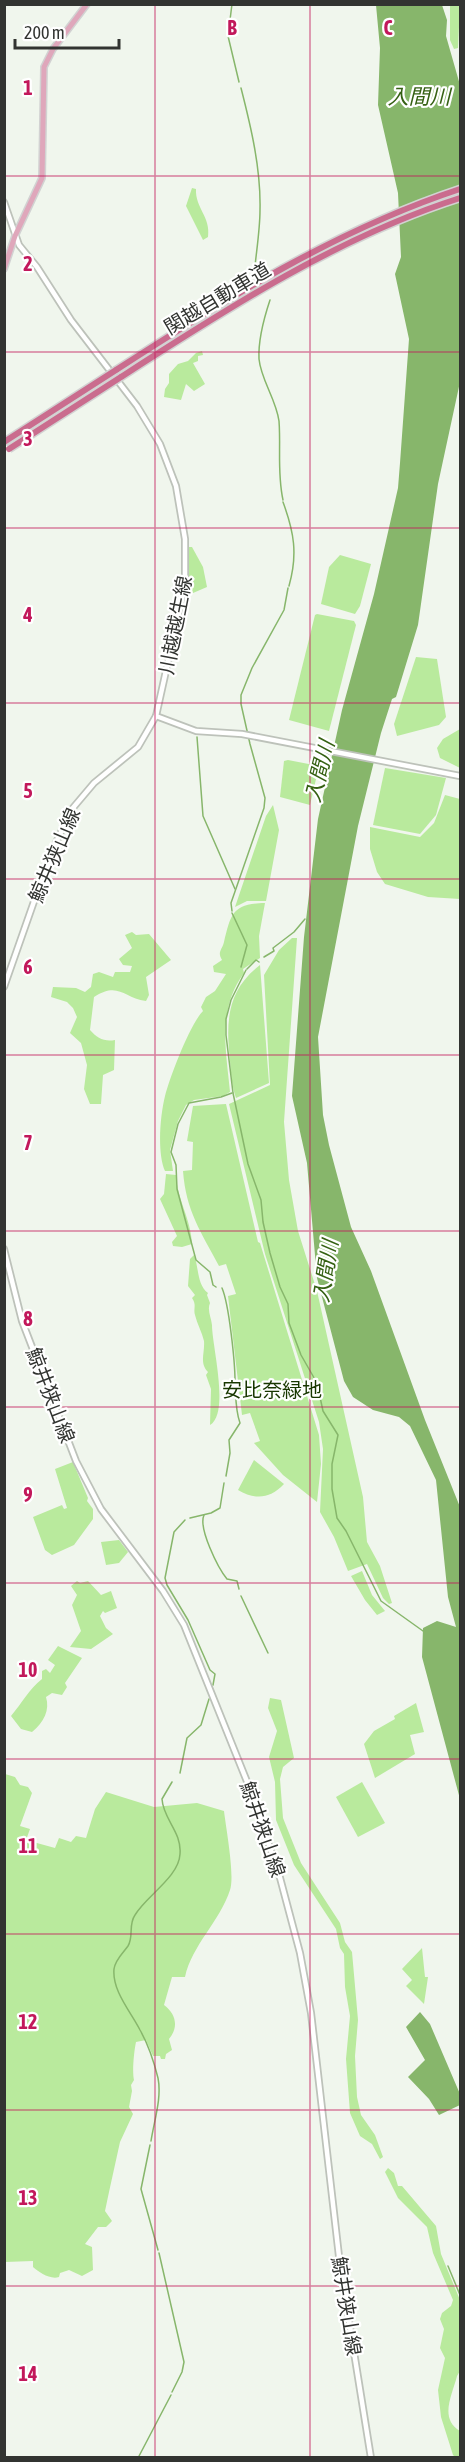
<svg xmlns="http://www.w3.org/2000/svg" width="465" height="2462" viewBox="0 0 465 2462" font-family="'Asap Condensed','Noto Sans JP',sans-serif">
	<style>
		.green { fill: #b9ea9d }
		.water { fill: #87b66b }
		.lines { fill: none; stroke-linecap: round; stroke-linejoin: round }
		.stream { stroke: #87b66b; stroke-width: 1.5 }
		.secondary-casing { stroke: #bdc2ba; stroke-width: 8 }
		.primary-casing { stroke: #d2d2d2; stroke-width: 8 }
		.motorway-casing { stroke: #d2d2d2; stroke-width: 9 }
		.secondary { stroke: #fff; stroke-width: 4.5 }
		.primary { stroke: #dfa7bb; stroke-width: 5 }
		.motorway { stroke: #ca6c8e; stroke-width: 6 }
		.motorway-bridge-casing { stroke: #d2d2d2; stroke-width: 9; stroke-linecap: butt }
		.motorway-bridge { stroke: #ca6c8e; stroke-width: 6 }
		.grid { fill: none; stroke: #c2185b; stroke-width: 1.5; stroke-opacity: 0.55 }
		.labels { text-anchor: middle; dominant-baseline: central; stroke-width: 4.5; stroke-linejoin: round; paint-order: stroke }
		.street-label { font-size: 20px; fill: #323431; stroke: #fff }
		.park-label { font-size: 20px; fill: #183700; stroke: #fff }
		.water-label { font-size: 21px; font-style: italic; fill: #356113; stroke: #fff }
		.grid-label { font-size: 20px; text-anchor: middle; font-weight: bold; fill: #c2185b; stroke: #fff; stroke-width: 4.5; stroke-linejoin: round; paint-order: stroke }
	</style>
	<rect width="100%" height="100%" fill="#f0f6ed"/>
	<g class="green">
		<polygon points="450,5 460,5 458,48 454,49 450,40"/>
		<path d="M192 188 196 189C195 208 211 217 208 237L203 240 186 206Z"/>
		<polygon points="202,351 203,355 198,356 198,361 193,363 205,384 194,391 186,384 181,400 164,397 165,389 169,383 169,374 178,364 188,361 196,353"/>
		<polygon points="189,547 192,547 203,567 207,587 193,593 188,587"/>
		<polygon points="340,555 371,564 360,606 355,614 321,604 329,567"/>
		<polygon points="317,614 354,621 356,625 329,731 289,720 315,615"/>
		<polygon points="416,657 437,659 446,717 439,725 397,736 394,724"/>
		<polygon points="460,729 460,768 440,758 437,748 443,739"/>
		<polygon points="288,760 319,766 310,805 280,797 284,761"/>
		<polygon points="385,768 446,778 436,815 420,834 373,825"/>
		<polygon points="445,795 460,799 460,899 428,897 385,884 377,872 370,849 370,827 420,837 434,823"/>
		<polygon points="273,805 279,830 266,901 247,901 235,907 266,816"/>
		<path d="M265 903 259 936 260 958 243 969 244 973C217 1010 226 1049 230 1092L223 1096 194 1100 186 1105 178 1121 170 1150 173 1171H165C157 1153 160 1116 165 1096 170 1077 190 1024 203 1011L201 1007 206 997 215 991 226 974 214 972 213 966 222 960C217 952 222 950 224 942 231 914 232 904 265 903Z"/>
		<path d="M132 932 136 935 149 934 171 960 146 977 149 995 146 1001C123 998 119 981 94 997L90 1030C97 1038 104 1042 115 1040L114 1070 103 1075 101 1104H90L84 1089 87 1065 81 1043 70 1033 77 1017 73 1008 67 1002 51 997 53 987 76 988 85 992 91 987 93 974 99 972 113 977 115 972H130L132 966 123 965 119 959 132 948 125 935Z"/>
		<polygon points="292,938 297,938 284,1122 289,1180 298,1231 317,1291 363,1497 367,1542 380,1566 392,1603 389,1604 383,1598 367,1564 348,1571 334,1537 320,1512 323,1449 319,1422 265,1254 229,1104 270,1085 264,975 279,950"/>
		<path d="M260 965 269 1083 236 1098C232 1087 231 1073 230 1061 226 1023 226 991 260 965Z"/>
		<path d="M226 1104 258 1242 260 1243 319 1435 321 1464 317 1502 283 1475 254 1443 260 1441 250 1413 242 1415 228 1296 236 1294 226 1264 219 1266C201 1232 186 1211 183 1171L192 1170 193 1142 187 1141 193 1106Z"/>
		<path d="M166 1174 176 1175C177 1199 191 1219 192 1244L182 1247 173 1246 172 1242 177 1236 160 1199 164 1194Z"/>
		<path d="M194 1255C199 1268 197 1285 208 1293L207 1295 210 1303C207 1310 211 1317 212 1325 212 1346 230 1413 210 1425L211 1389 206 1375 208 1372C199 1363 205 1353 204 1341 202 1332 197 1324 195 1315 193 1309 197 1305 192 1298L195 1295 188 1286 190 1259Z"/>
		<path d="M254 1460 284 1484C270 1499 255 1500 238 1490Z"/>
		<polygon points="73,1462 88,1498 87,1501 93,1509 93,1519 74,1545 52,1555 45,1550 33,1517 62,1505 64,1509 67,1508 55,1469"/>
		<polygon points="119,1540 128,1552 119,1563 106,1565 101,1542"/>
		<polygon points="362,1571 372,1595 385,1611 377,1615 365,1600 351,1576"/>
		<polygon points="77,1581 80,1583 88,1581 101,1595 111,1591 117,1608 105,1613 103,1611 100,1616 106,1628 113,1634 91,1649 70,1647 81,1631 72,1605 77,1595 71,1586"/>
		<path d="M58 1646 82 1658 65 1683 67 1687 62 1695 52 1693 46 1697C50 1710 44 1722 32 1732L21 1729 11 1716C22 1703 29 1689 42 1679V1671L46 1669 50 1673 55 1665 48 1660Z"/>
		<polygon points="270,1698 281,1700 294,1758 283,1767 280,1779 283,1818 301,1863 340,1923 345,1942 352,1952 358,2020 355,2056 357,2097 361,2115 375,2135 383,2157 380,2159 372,2144 360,2136 350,2113 346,2059 350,2016 345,1987 344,1954 340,1948 336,1929 294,1865 276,1820 275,1782 269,1757 277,1731 268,1708"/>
		<polygon points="416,1703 424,1732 410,1735 415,1754 375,1778 364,1744 374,1731 395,1719 394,1716"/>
		<path d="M5 1774 15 1777 20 1785 28 1787 32 1793 20 1826 30 1829 26 1840 55 1848 59 1838 71 1842 76 1836 86 1838 95 1809 106 1792 154 1807 197 1803 224 1811C226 1828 235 1876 230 1890 220 1921 192 1945 185 1977H172L164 2005C176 2014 179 2027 169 2039L172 2050 166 2054 165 2059H161L160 2056H153L146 2040 136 2042C134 2051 132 2072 134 2080L131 2085 132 2091 129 2107 133 2114 120 2142 109 2192 105 2211 112 2221 106 2227H98L85 2244 92 2247 93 2270 82 2276 69 2270 60 2273 59 2277C50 2280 39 2272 33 2267V2261L5 2262Z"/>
		<polygon points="362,1782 385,1823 358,1837 336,1797"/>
		<polygon points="422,1948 425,1977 428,1977 424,2004 406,1986 412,1980 402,1969"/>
		<path d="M388 2168 394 2173 398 2186H402L436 2226 441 2254 460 2300V2371L457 2376C452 2396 439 2418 460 2431V2457H455L453 2455 441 2417 438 2390 445 2358 440 2348 444 2329 440 2319 442 2313 451 2306 453 2300 433 2253 427 2227 398 2198 385 2172Z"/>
	</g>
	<g class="water">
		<polygon points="376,5 442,5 447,20 446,36 460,85 460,382 438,484 418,625 396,697 392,699 381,733 358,826 318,1037 323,1115 329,1145 351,1227 371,1271 425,1420 460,1507 460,1799 422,1657 423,1628 437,1621 456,1627 448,1597 436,1480 410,1426 399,1417 373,1410 353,1397 344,1381 317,1278 307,1163 292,1096 304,937 318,819 342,710 374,594 398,488 400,463 409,339 395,274 401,257 398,193 378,105 380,48"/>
		<polygon points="420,2012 430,2024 460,2094 460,2105 439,2115 429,2099 408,2077 425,2060 406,2027"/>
	</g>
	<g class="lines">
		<g class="stream">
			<polyline points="232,4 228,36 239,82"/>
			<path d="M241 88C251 127 261 169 260 210 260 228 257 247 255 266"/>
			<path d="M270 300C264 318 258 339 259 359 261 380 276 399 279 421 281 448 277 473 283 500"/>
			<path d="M283 502C294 532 298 554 289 586"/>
			<polyline points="197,737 203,816 235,889"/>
			<polyline points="232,911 231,903 264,808 265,798 250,744 241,704 241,695 252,668 284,610 288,588"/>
			<polyline points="232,913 247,945 241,967"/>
			<polyline points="264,957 274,951 273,948 294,932 305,919"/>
			<polyline points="247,969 256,960 259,962"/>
			<polyline points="246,970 231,1000 226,1019 226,1035 233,1093 248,1164 261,1200 263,1222 270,1253 280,1287 288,1304 289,1323 301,1355 317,1383 323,1411 338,1435 332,1464 332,1489 337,1518 346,1531 381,1601 423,1631"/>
			<polyline points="216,1287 213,1285 210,1272 196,1260 177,1189 176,1165 171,1152 178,1124 189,1103 221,1097 232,1093"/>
			<path d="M222 1288C229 1304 235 1362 235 1381 236 1396 235 1409 240 1423L229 1440 230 1453 226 1476"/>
			<path d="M204 1515C198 1528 218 1568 227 1579L237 1581 239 1589"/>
			<polyline points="190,1518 211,1513 220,1508 224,1483"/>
			<polyline points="185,1520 174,1532 165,1578 167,1585 188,1620 210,1670 215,1674 213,1685"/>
			<polyline points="241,1596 268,1653"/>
			<polyline points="180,1773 187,1738 201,1725 209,1699"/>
			<path d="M151 2141C154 2121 162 2098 158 2078 154 2062 148 2044 140 2030 131 2012 112 1991 114 1969 115 1960 123 1953 128 1946 134 1936 128 1925 135 1915 146 1896 179 1877 180 1854 182 1832 163 1819 162 1799L172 1782"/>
			<polyline points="150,2145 141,2189 158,2250"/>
			<polyline points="159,2253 184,2362 182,2372 172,2392"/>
			<polyline points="448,2266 460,2295"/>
			<polyline points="138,2458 171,2395"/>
		</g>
		<g class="secondary-casing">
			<g id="secondary">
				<polyline points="4,202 19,245 37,267 71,320 137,406 160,444 176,486 185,539 185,585 156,716 196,731 242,734 460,776"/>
				<polyline points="4,987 51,853 72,809 94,783 138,747 156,716"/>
				<polyline points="4,1249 22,1321 76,1461 101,1509 163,1591 184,1625 250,1789 279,1874 300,1953 311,2013 340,2265 371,2458"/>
			</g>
		</g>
		<g class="primary-casing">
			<polyline id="primary" points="4,269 15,236 42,178 44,67 53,49 87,4"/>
		</g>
		<g class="motorway-casing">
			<g id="motorway">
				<path d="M116 370C226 299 336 230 460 189"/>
				<path d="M121 377C228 308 338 237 460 198"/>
			</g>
		</g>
		<use href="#secondary" class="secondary"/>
		<use href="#primary" class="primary"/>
		<use href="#motorway" class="motorway"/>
		<g class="motorway-bridge-casing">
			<g id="motorway-bridge">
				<polyline points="4,442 116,370"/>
				<polyline points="9,449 121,377"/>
			</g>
		</g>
		<use href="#motorway-bridge" class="motorway-bridge"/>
	</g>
	<path class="grid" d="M155 4V2458M310 4V2458M4 176H460M4 352H460M4 528H460M4 703H460M4 879H460M4 1055H460M4 1231H460M4 1407H460M4 1583H460M4 1759H460M4 1934H460M4 2110H460M4 2286H460"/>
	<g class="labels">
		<g class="street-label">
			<text transform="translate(217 298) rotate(-31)">関越自動車道</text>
			<text transform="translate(175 625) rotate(-79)">川越越生線</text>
			<text transform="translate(54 855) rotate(-67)">鯨井狭山線</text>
			<text transform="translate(51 1395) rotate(69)">鯨井狭山線</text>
			<text transform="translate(263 1829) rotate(71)">鯨井狭山線</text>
			<text transform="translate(347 2306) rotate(81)">鯨井狭山線</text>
		</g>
		<g class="park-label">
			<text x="272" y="1389">安比奈緑地</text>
		</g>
		<g class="water-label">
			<text x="419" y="96">入間川</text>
			<text transform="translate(319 771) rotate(-76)">入間川</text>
			<text transform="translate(325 1271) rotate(-81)">入間川</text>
		</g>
	</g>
	<g class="grid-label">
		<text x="232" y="35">B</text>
		<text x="388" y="35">C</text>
		<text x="28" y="95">1</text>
		<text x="28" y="271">2</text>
		<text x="28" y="446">3</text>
		<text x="28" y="622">4</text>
		<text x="28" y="798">5</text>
		<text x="28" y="974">6</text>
		<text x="28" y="1150">7</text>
		<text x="28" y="1326">8</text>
		<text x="28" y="1502">9</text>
		<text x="28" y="1677">10</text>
		<text x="28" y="1853">11</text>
		<text x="28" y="2029">12</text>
		<text x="28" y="2205">13</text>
		<text x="28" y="2381">14</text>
	</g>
	<rect width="465" height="2462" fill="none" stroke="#323431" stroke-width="12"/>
	<path d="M15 39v9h104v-9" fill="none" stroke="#323431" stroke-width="3"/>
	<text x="24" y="39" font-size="18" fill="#323431" stroke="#ffffff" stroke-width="4.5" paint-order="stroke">200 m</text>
</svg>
